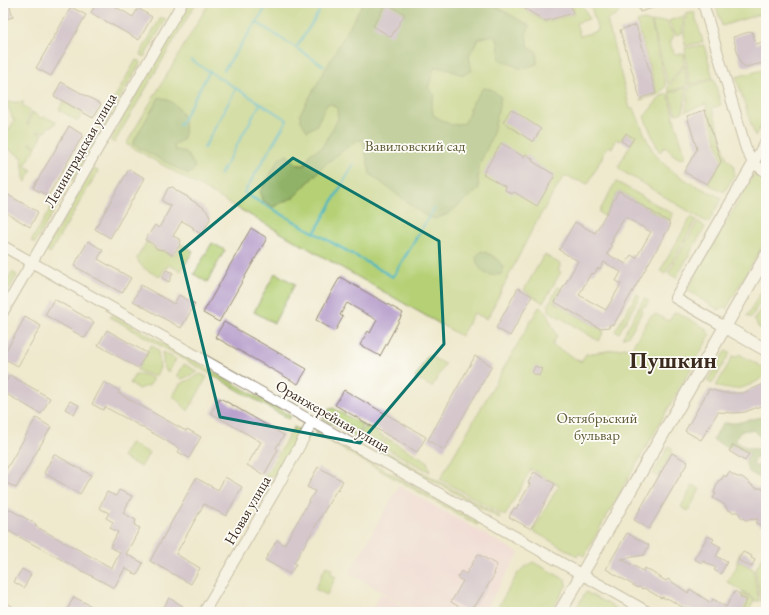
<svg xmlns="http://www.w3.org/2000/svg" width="769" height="615" viewBox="0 0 769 615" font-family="'EB Garamond',serif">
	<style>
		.built { fill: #f3cfdf }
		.green { fill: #b6d076; stroke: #787d4a }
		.forest { fill: #90b267; stroke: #666e42 }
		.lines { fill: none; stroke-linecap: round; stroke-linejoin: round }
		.stream { stroke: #48b6c1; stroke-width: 2.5 }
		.building { fill: #b69dcb; fill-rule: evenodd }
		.minor-casing { stroke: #958a76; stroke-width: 12 }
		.major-casing { stroke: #958a76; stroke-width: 14 }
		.minor { stroke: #fff; stroke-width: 10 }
		.major { stroke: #fff; stroke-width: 12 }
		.marked { fill: none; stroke: #0f766e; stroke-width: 3; stroke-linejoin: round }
		.labels { text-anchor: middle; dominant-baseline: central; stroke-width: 3.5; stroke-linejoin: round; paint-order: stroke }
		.park-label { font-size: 15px; fill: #605c38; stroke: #fdfcf7 }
		.street-label { font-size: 15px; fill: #3b2a1e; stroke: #fdfcf7 }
		.town-label { font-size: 23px; font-weight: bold; fill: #3b2a1e; stroke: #fdfcf7 }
	</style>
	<rect width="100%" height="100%" fill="#fdfcf7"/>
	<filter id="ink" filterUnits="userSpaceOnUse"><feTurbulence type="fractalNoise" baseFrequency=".025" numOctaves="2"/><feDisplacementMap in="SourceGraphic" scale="8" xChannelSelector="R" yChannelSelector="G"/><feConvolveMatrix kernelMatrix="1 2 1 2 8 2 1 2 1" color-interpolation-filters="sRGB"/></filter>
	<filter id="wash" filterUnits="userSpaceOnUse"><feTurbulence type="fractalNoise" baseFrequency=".012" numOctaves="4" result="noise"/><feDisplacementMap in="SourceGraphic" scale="16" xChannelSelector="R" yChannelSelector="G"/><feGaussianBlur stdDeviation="0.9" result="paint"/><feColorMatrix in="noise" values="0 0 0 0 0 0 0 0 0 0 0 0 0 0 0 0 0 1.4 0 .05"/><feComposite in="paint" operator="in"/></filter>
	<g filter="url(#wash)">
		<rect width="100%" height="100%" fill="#efe9ce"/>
		<g class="built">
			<polygon points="399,486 519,553 484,612 418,612 349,573"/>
			<polygon points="381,593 414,612 371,612"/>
		</g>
		<g class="green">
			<polygon points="189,3 196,3 114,143 110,140"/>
			<path d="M209 3H520L519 6 545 22 574 14 572 3H579L585 9 589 19 576 23 580 36 598 31 590 3H623C621 14 616 16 607 20L630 109 634 108C640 122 645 138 653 151 668 174 698 187 722 198L708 223 622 171 618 167 634 138 626 133 621 141 617 139 612 148 608 146 588 184 564 176 535 224 487 319 474 313 461 336 126 144Z"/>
			<polygon points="715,3 766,3 766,12 722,26"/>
			<polygon points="694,12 703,42 685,46 684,34 686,14"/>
			<polygon points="684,16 682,33 676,35 668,21"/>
			<polygon points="161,17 166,19 144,57 140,54"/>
			<polygon points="644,20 651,22 666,86 660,94 640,100 657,94 637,22"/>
			<path d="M666 21 674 36C668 43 671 46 675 54H684L685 63 668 84 652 22Z"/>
			<polygon points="704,45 713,78 689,85 685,48"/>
			<polygon points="136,60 141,62 101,131 97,128"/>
			<polygon points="685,65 687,86 669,92 668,87"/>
			<polygon points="766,69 766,118 755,136 736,77"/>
			<polygon points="714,79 721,105 712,108 727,159 734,165 734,175 724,192 708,184 722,161 706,104 686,111 689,87"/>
			<polygon points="687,88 683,112 676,114 669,93"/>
			<polygon points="668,94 674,115 673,116 685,154 684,158 681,159 675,156 665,147 660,152 658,149 644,117 661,96"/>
			<polygon points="6,102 24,102 22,105 30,110 27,125 28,126 32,112 41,118 45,117 56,122 53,126 48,127 45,132 37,131 36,132 43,134 36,146 30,143 30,144 36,147 25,166 32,170 26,182 24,178 22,157 3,146 3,140 14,121"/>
			<polygon points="63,102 82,113 78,121 59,110"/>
			<polygon points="93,135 97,137 73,180 68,177"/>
			<polygon points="93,169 98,171 50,253 46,250"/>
			<polygon points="754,174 766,183 766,240 726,309 723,307 722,309 719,310 687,290"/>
			<polygon points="617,182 673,214 669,221 628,197 628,196 619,191 604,217 599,212 615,183"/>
			<polygon points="59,194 63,196 35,243 31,241"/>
			<polygon points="691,217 696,220 665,274 660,271"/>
			<polygon points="698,221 705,227 676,278 668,273"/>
			<path d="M147 241 156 250 163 251 172 256 175 253H177L182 244 193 251 181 271 169 265 167 268H165L160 277C151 272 140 269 137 258Z"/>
			<polygon points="212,243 225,250 207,282 194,274"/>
			<polygon points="544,255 547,256 560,264 560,267 558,270 561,272 543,303 524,290"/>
			<polygon points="12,272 17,275 16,277 3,300 3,288"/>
			<polygon points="275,273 295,284 274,323 254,312"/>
			<polygon points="766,283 766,291 751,318 747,316"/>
			<polygon points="558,287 562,289 554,302 604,331 599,341 549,311 549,303"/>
			<polygon points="637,294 640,296 619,333 615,331"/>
			<polygon points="644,298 649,301 646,306 644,305 641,311 642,312 629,335 622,338"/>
			<polygon points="766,299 766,332 758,327 756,321 754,320"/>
			<polygon points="539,307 545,310 557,336 552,345 581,362 586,354 632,347 650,317 656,314 669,321 674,313 678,313 707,329 708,333 710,335 584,556 579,553 577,556 533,531 559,485 531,469 505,516 440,479"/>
			<polygon points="112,314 291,416 289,419 110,317"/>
			<polygon points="151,345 158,350 160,368 155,377 137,370"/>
			<polygon points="725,351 730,353 712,384 707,381"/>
			<polygon points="162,352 176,359 169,372 164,369"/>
			<path d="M739 354 766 369V373C755 387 732 393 716 386L733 356 737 357Z"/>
			<polygon points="428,355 445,364 432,387 415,378"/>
			<polygon points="184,364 198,372 182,379 177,376"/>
			<polygon points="135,374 142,374 154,379 149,386 138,389 130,383"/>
			<polygon points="201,374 207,377 188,411 173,396 180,384"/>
			<polygon points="333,408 363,425 358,432 325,413 327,410"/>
			<polygon points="323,417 325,417 357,435 355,437 322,418"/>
			<polygon points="365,426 384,437 380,444 360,433"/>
			<polygon points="294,427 303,432 280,474 264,478"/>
			<polygon points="317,432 479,523 477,525 314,433"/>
			<polygon points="386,438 427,461 430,472 382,446"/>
			<polygon points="130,443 149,453 141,467 122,457"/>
			<polygon points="669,446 673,449 658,477 653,474"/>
			<polygon points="380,448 500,516 499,518 379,450"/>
			<polygon points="693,485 700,489 688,511 681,507"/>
			<polygon points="741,552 738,560 753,569 759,601 755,601 754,598 727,582 737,566 737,560"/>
			<polygon points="766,552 766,559 764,561 766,563 766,602 761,601 755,570"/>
			<polygon points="533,562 566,580 565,583 567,584 551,612 495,612 518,573 523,568"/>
			<polygon points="326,566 333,569 331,574 336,577 327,595 315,589"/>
			<polygon points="586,592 623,612 574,612"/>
			<polygon points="743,593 753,599 754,601 748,612 742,612 748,600 741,596"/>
		</g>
		<g class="forest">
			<path d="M363 3H490L530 26 526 34 529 48 537 52V64L522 69 500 60 498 42 494 35 478 39 469 56 472 71 463 75 446 69 435 67 428 88 435 95 432 103 433 115 451 125 465 123 473 102 483 88 491 89 501 97C498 110 496 124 492 136 484 159 475 163 479 189L448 214 435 219 424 215 370 174 363 140H357L328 162 294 197 273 207 262 200 260 192 279 159 286 154 298 165H305L310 154 322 147 338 119 337 108 331 104H327L316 126 307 131 301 121 300 114Z"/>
			<path d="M159 97C181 102 188 120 183 140L174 145 175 150C188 151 189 156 195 167L193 171 188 174 132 144Z"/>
			<path d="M481 251C491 254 498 258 503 267L502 274C488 278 478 272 476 257Z"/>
			<path d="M766 416V442C762 440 760 436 757 433 751 427 735 430 736 442 740 445 751 449 756 449 759 449 763 448 766 447V456C760 456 756 456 753 462L754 466H758L765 463 766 464V481L749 472 745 462 750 453 745 451 744 454 742 450 733 444 730 449 713 440 723 423H736Z"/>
		</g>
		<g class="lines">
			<g class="stream">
				<polyline points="256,22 324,66"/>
				<polyline points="296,48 319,12"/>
				<polyline points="191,60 287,120 244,193 393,277 434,208"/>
				<polyline points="224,70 269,3"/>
				<polyline points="180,125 209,72"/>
				<polyline points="204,148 236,89"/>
				<polyline points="220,175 260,104"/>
				<polyline points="315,232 354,164"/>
			</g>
		</g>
		<g id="blocks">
			<g class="building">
				<polygon points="3,3 9,3 13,17 3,20"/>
				<polygon points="96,3 109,3 133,17 138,8 152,17 139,40 91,13"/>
				<polygon points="386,3 405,14 391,37 373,26"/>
				<polygon points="516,3 570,3 573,13 545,21"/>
				<polygon points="637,3 662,3 662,5 640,12"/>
				<polygon points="71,7 86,15 51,76 36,68"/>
				<polygon points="636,25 656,93 640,98 620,30"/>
				<polygon points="752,31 756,44 766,41 766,62 746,67 741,64 733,37"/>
				<polygon points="61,82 101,104 93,118 54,96"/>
				<polygon points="511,109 541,129 533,142 503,122"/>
				<polygon points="705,110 721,162 707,184 684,172 697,149 687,116"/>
				<polygon points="69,126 83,135 48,196 33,188"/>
				<polygon points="626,133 634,138 629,146 621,141"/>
				<polygon points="501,143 524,157 526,154 533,159 532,161 555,175 537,206 514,192 512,194 505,190 506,187 483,174"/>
				<polygon points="129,169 145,178 110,238 95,229"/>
				<polygon points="173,187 177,191 188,197 188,198 203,207 209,214 210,219 202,235 193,229 193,227 182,221 173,236 181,240 179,244 180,245 172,255 164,250 157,249 153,244 145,240 155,225 159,228 171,206 162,201 168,188"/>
				<path d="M619 191 669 222 670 226 614 324 609 325 610 327 599 328 555 302 578 261 559 250 575 222 595 233ZM625 217 651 232 636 258 631 255 626 264 607 254 612 246 610 245 614 238H612ZM604 262 621 272 616 281 621 284 606 310 579 295 591 273 594 274 598 268 600 269Z"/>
				<polygon points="3,192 38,212 30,227 3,211"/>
				<polygon points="251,228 267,238 219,322 203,313"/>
				<polygon points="88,241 103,250 98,259 131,278 122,293 74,266"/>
				<polygon points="166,270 173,273 169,282 162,278"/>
				<polygon points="340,277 403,313 380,356 360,345 368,331 370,333 377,320 347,303 340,315 343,317 335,331 316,320"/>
				<polygon points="141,285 174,304 179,295 195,304 181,328 133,301"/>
				<polygon points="518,288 532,296 510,336 496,328"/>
				<polygon points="54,299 94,322 85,338 45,315"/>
				<polygon points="25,317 41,326 18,366 3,358 3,356"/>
				<polygon points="224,322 307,369 298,384 215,337"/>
				<polygon points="107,330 147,353 138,368 98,345"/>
				<polygon points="475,356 492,366 444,450 428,440"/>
				<polygon points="535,366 542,369 539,376 532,373"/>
				<polygon points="10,375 50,398 41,414 3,392 3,387"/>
				<polygon points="104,382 120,391 118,393 186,431 187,429 201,437 189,458 178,452 180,449 160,437 105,407 103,410 92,404"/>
				<polygon points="766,383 766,404 745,412 734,413 718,412 701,440 685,431 709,389 723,393 743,393"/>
				<polygon points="344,390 426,437 417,452 335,405"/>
				<polygon points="220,398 284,435 276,448 278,450 264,475 247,465 261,442 211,413"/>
				<polygon points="70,401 79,405 74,414 65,409"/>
				<polygon points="36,418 51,427 16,488 3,481 3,475"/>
				<polygon points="733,445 749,454 745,461 729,451"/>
				<polygon points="672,453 688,462 649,529 634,520"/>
				<polygon points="54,454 91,475 80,494 44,473"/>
				<polygon points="318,467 343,481 338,490 337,489 294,563 296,564 290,574 265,560 277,540 284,545 315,491 307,487"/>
				<polygon points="534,472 555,484 531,529 509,517 514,508 516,509 530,484 528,483"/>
				<polygon points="729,472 737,477 742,477 746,480 749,483 756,488 761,488 766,491 766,520 762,526 756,523 758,519 746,520 741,517 738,512 732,512 727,509 725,505 713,498 716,494 714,493 718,481 722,479 724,475 726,477"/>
				<polygon points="225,477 242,487 226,516 204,504 176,554 200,568 191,584 150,561 196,478 218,490"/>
				<polygon points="119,490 132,496 123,513 136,520 134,525 140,528 126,554 143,563 137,575 125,568 114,588 3,528 3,510 5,511 7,508 36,524 35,526 112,568 120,552 110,547 118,532 110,528 113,522 106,518 109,513 99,508 107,492 116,496"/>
				<polygon points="627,533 649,545 644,555 621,559 643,571 645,568 666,581 668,579 688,593 690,589 711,603 713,599 726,607 735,591 741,595 740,597 747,600 741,612 696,612 689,608 689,609 685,607 684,608 667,598 666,599 662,597 661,598 644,588 643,589 639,587 638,588 606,569"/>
				<polygon points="708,536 714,539 712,542 721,547 716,556 727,562 721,574 714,570 716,568 703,561 702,563 694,559"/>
				<polygon points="743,552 752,556 751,558 755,560 751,567 738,560"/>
				<polygon points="478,554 497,565 493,573 495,574 475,606 473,605 468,612 451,602 463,581 457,578 461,571 466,574"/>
				<polygon points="22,569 31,574 24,588 14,582"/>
				<polygon points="74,597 103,612 66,612"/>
				<polygon points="169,598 183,606 180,612 161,612"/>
			</g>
		</g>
	</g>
	<g filter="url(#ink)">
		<use href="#blocks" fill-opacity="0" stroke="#958a76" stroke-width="1"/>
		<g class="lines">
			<g class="minor-casing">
				<g id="minor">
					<polyline points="703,3 746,149 753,163 766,172"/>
					<polyline points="3,246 648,612"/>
					<polyline points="3,312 182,3"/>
					<polyline points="725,327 675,298 766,141"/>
					<polyline points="3,607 11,612"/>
					<polyline points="204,612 275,491 313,421"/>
				</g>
			</g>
			<g class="major-casing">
				<g id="major">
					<polyline points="725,327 766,350"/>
					<polyline points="560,612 766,256"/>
				</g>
			</g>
			<use href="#minor" class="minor"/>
			<use href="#major" class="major"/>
		</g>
	</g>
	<path d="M0 0H769V615H0ZM293 158 439 241 444 344 360 443 220 417 180 252Z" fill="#efe9ce" fill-opacity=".55" fill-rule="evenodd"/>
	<path class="marked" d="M293 158 439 241 444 344 360 443 220 417 180 252Z"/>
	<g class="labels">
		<g class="park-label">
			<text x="415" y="145">Вавиловский сад</text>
			<text x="597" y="417">Октябрьский<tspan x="597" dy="17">бульвар</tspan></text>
		</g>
		<g class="street-label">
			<text transform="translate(80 150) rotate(-60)">Ленинградская улица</text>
			<text transform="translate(333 416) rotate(30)">Оранжерейная улица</text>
			<text transform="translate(247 510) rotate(-60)">Новая улица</text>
		</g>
		<g class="town-label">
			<text x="673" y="360">Пушкин</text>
		</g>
	</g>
	<rect width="769" height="615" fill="none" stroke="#fdfcf7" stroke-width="16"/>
</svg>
